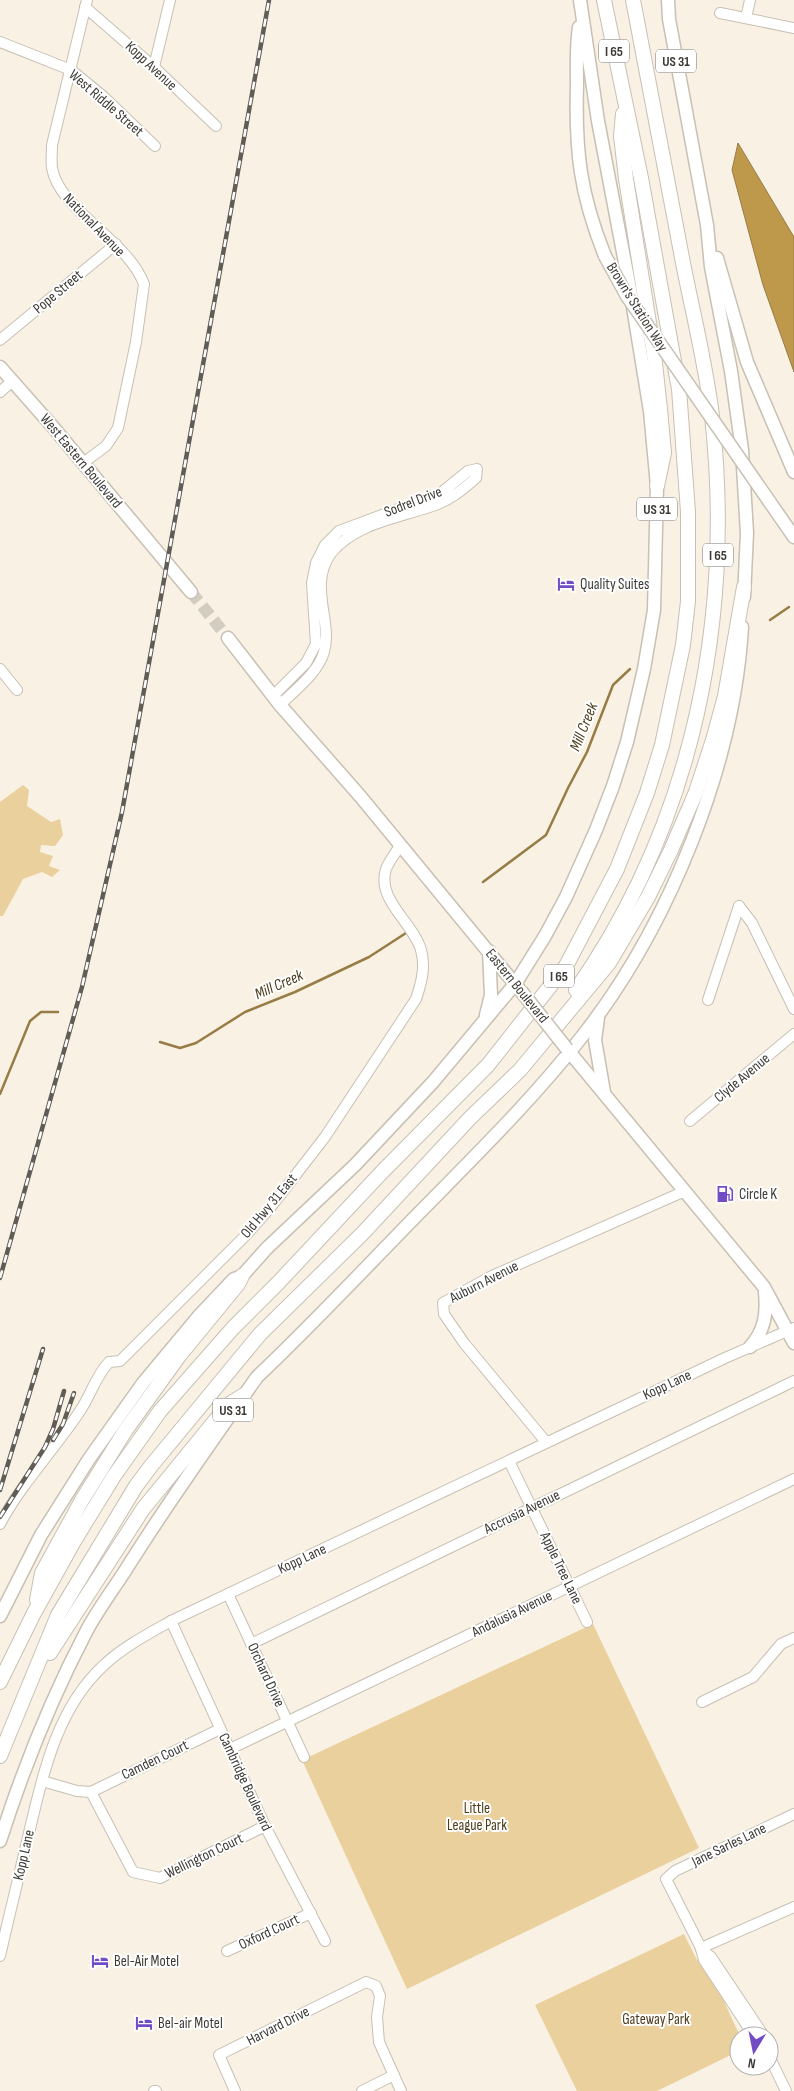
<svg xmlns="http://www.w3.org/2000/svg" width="794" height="2091" viewBox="0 0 794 2091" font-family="'Sofia Sans Condensed',sans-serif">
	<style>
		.green { fill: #ead09c }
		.water { fill: #be994c; stroke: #977c45 }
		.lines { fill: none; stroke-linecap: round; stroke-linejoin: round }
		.stream { stroke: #977c45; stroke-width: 2.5 }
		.major-tunnel { stroke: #d3cdc1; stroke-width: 12; stroke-dasharray: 12 6; stroke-linecap: butt }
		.minor-casing { stroke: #c7c0b3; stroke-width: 12 }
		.major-casing { stroke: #c7c0b3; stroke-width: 15 }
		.highway-casing { stroke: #c7c0b3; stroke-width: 16 }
		.minor { stroke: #fff; stroke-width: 10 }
		.major { stroke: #fff; stroke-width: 12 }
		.highway { stroke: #fff; stroke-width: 14 }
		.rail-casing { stroke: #605c56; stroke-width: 4.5 }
		.rail { stroke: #fff; stroke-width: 2.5; stroke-dasharray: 8; stroke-linecap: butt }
		.major-bridge-casing { stroke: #c7c0b3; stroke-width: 15; stroke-linecap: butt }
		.major-bridge { stroke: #fff; stroke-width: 12 }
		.labels { text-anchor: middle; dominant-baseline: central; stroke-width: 4; stroke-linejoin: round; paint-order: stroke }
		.shield { fill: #fff; stroke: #777572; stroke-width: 1 }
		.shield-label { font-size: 14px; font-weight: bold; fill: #3d3a35 }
		.street-label { font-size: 15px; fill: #3d3a35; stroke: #fff }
		.poi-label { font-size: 15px; fill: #3d3a35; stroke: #fff; text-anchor: start }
		.park-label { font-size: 15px; fill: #4b3b19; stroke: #fff }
		.water-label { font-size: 16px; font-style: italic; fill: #4a3a19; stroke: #fff }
	</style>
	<rect width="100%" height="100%" fill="#f9f2e4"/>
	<g class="green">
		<polygon points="23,785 29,790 27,806 51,822 60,819 63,835 55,846 41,845 40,852 53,856 49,866 60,870 52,877 42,872 23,879 3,916 0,916 0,802"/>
		<polygon points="593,1624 699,1848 407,1989 302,1760"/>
		<polygon points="684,1934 696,1958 721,1995 740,2036 739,2051 657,2091 577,2091 535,2005"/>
	</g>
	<polygon class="water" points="738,143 794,237 794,372 763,285 732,170"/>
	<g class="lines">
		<g class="stream">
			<polyline points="770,620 789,607"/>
			<polyline points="483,882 546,835 568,788 587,752 613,685 630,669"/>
			<polyline points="160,1042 180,1048 196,1043 245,1012 295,992 369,957 406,933"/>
			<polyline points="0,1094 30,1021 41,1012 58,1012"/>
		</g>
		<polyline class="major-tunnel" points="191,592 228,638"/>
		<g class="minor-casing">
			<g id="minor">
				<polyline points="85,7 154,67 216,126"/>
				<polyline points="720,13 794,28"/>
				<polyline points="746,18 750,0"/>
				<polyline points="0,42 71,70 104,97 155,146"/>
				<polyline points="154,67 170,0"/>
				<polyline points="0,340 116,244"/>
				<polyline points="0,392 12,381"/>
				<path d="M83 463 106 446 118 428 136 342 144 284C127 239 59 210 52 168 51 161 52 153 52 145L87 0"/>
				<polyline points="0,669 17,690"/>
				<path d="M273 696 306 663 316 644 312 583 316 563 325 545 339 531 441 493 468 471 477 469 476 478C464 488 453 498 438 504 404 517 357 522 332 552 307 585 333 620 324 652 318 673 295 690 280 705"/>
				<polyline points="739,906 752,923 794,1009"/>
				<polyline points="708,1000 739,906"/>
				<polyline points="690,1121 794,1034"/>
				<polyline points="546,1442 464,1343 444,1314 443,1303 492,1276 685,1191"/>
				<polyline points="509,1461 587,1622"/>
				<path d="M0 1524C21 1484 55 1449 80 1411 91 1395 95 1377 109 1362L120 1361 247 1234 270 1208 325 1137 416 999C421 984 426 967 421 950 413 922 376 900 386 869 389 861 396 853 400 845"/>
				<polyline points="228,1594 304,1757"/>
				<polyline points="171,1621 265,1826 325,1941"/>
				<polyline points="251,1644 794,1381"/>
				<polyline points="702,1702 753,1677 781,1644 794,1638"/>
				<polyline points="230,1749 794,1479"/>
				<polyline points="42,1781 77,1791 91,1792 133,1872 160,1878 265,1826"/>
				<polyline points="91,1792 220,1729"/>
				<polyline points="701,1948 794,1907"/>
				<polyline points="701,1949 711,1957 764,2036"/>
				<polyline points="227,1951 311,1913"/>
				<path d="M0 1956C9 1916 19 1876 28 1837 43 1775 56 1709 104 1665 123 1647 148 1634 171 1621L725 1358 794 1328"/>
				<polyline points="754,2036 704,1960 701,1948 666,1879 675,1871 794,1814"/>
				<polyline points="769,2056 786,2091"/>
				<polyline points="154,2091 156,2091"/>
				<polyline points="235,2091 219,2055 366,1982 376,1986 380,1996 377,2017 379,2042 401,2091"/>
				<polyline points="362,2091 394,2075"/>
			</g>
		</g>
		<g class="major-casing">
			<g id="major">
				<polyline points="668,0 669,19 707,225 711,267 731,371 742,450 747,533 744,597"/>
				<path d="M579 27C576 46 577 65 577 84 575 151 580 194 605 256"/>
				<polyline points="717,258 747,362 794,472"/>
				<polyline points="0,367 53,427 191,592"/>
				<polyline points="769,501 794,537"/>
				<polyline points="228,638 280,705 360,796 519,989"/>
				<polyline points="486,1015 491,995 489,951"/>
				<polyline points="598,1018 595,1040 604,1092"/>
				<polyline points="567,1049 764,1287 794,1343"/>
				<path d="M750 1347C765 1330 767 1314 765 1292"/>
				<polyline points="0,1616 41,1535 89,1459 143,1383 198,1317 234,1279 242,1276 267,1248 355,1165 433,1082 515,984 545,936 566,897 596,830 613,786 627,742 644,669 654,610 657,486 650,411 630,289 598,121 580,0"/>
				<path d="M0 1841C23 1769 51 1699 86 1632 97 1611 112 1591 125 1571 166 1505 212 1441 257 1377 314 1323 367 1266 422 1210 478 1153 535 1097 584 1034 669 925 734 765 742 627"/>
			</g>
		</g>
		<g class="highway-casing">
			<g id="highway">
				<polyline points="623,114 621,136 626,179 654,354 660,409 664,453 657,486"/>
				<path d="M576 990C694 821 734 618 712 416 706 365 693 314 683 263 666 176 650 88 633 0"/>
				<polyline points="37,1600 42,1573 82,1500 125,1431 179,1356 238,1284 242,1276"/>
				<polyline points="50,1653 143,1509 228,1405 244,1395"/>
				<polyline points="0,1682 34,1613 74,1541 114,1476 160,1411 233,1328 278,1283 382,1172 488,1065 566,966 617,869 647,793 662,745 683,645 688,601 688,512 679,389 641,178 604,0"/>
				<polyline points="0,1756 58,1615 136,1486 151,1466 260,1334 362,1234 470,1118 520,1070 609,963 648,897 671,850 696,792 713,740 725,696 744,587"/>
			</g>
		</g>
		<use href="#minor" class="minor"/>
		<use href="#major" class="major"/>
		<use href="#highway" class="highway"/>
		<g class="rail-casing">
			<g id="rail">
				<polyline points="0,1278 82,987 122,812 269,0"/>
				<polyline points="53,1440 63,1424 74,1393"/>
				<polyline points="0,1490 43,1349"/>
				<polyline points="0,1517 45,1447 53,1429 64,1391"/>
			</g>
		</g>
		<use href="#rail" class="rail"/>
		<g class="major-bridge-casing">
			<g id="major-bridge">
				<polyline points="605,256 627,296 769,501"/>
				<polyline points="521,991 567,1049"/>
			</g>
		</g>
		<use href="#major-bridge" class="major-bridge"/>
	</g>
	<defs>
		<g id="hotel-bare" transform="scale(1.35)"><path d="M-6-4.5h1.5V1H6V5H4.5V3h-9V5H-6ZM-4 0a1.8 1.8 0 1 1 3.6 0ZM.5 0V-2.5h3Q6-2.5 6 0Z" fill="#724cc4" stroke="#fff" stroke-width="2.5" paint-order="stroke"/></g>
		<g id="fuel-bare" transform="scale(1.35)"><path d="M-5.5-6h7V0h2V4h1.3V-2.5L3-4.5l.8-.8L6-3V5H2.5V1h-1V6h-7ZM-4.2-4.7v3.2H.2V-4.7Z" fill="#724cc4" stroke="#fff" stroke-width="2.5" paint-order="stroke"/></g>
	</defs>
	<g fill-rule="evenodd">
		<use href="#hotel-bare" x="566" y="584"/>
		<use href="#fuel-bare" x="725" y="1194"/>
		<use href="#hotel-bare" x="100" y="1961"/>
		<use href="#hotel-bare" x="144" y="2023"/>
	</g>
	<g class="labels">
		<g class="shield">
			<rect x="599" y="39.5" width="30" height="23" rx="4"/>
			<rect x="656" y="49.5" width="40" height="23" rx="4"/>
			<rect x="637" y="497.5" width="40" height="23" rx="4"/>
			<rect x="703" y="543.5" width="30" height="23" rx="4"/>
			<rect x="544" y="964.5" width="30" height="23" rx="4"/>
			<rect x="213" y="1398.5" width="40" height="23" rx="4"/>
		</g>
		<g class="shield-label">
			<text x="614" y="51">I 65</text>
			<text x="676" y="61">US 31</text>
			<text x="657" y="509">US 31</text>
			<text x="718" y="555">I 65</text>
			<text x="559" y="976">I 65</text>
			<text x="233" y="1410">US 31</text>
		</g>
		<g class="street-label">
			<text transform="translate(151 66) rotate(43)">Kopp Avenue</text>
			<text transform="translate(106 103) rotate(41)">West Riddle Street</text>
			<text transform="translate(94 225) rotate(46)">National Avenue</text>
			<text transform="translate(58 292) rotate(-40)">Pope Street</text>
			<text transform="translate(637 307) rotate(58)">Brown's Station Way</text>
			<text transform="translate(81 461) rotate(50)">West Eastern Boulevard</text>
			<text transform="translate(413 502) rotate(-21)">Sodrel Drive</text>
			<text transform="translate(517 986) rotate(51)">Eastern Boulevard</text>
			<text transform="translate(742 1078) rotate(-40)">Clyde Avenue</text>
			<text transform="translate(269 1206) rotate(-50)">Old Hwy 31 East</text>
			<text transform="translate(484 1282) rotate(-27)">Auburn Avenue</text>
			<text transform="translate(667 1385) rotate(-25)">Kopp Lane</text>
			<text transform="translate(522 1512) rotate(-26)">Accrusia Avenue</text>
			<text transform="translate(302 1559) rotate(-25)">Kopp Lane</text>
			<text transform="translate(561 1568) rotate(64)">Apple Tree Lane</text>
			<text transform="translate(512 1614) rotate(-26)">Andalusia Avenue</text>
			<text transform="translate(266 1675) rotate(65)">Orchard Drive</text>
			<text transform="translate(155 1760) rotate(-26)">Camden Court</text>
			<text transform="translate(245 1782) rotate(65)">Cambridge Boulevard</text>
			<text transform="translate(729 1845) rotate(-26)">Jane Sarles Lane</text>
			<text transform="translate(24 1855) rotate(-77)">Kopp Lane</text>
			<text transform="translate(204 1856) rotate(-26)">Wellington Court</text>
			<text transform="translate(269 1932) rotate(-25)">Oxford Court</text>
			<text transform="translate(278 2026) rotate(-27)">Harvard Drive</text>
		</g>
		<g class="poi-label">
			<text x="580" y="584">Quality Suites</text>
			<text x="739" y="1194">Circle K</text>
			<text x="114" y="1961">Bel-Air Motel</text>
			<text x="158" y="2023">Bel-air Motel</text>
		</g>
		<g class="park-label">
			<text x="477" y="1808">Little<tspan x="477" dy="17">League Park</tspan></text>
			<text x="656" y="2019">Gateway Park</text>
		</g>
		<g class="water-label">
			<text transform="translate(584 727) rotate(-68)">Mill Creek</text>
			<text transform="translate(279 985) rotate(-24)">Mill Creek</text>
		</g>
	</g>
	<g transform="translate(754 2051) rotate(190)"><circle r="24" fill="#ffffff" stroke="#b1b0ae"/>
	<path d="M0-4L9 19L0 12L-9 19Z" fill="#724cc4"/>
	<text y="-8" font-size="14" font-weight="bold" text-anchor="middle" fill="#3d3a35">N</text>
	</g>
</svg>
